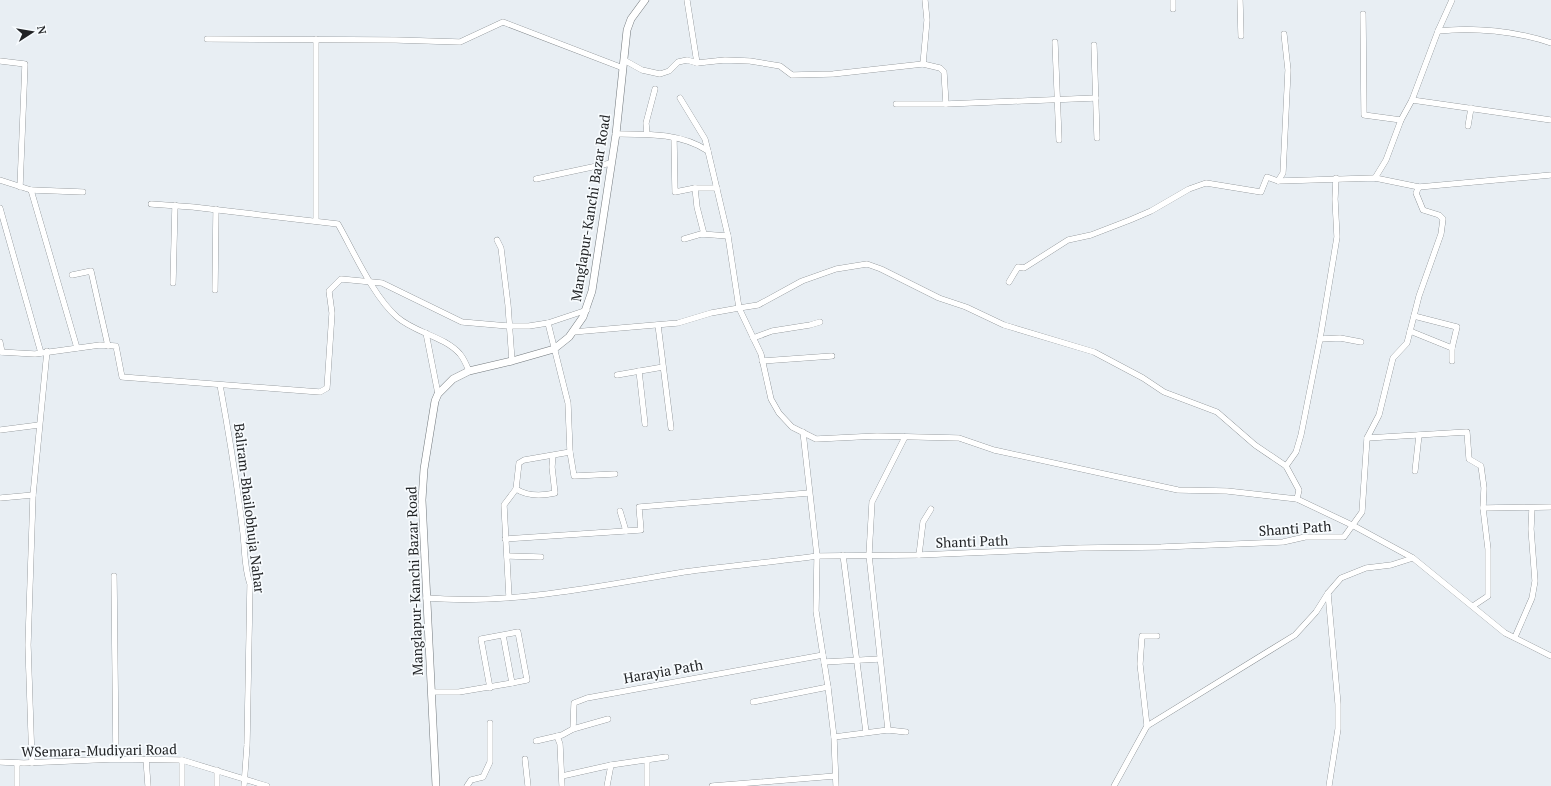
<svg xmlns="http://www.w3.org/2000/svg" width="1551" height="786" viewBox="0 0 1551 786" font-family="'PT Serif',serif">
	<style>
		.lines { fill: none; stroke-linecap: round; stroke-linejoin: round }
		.minor-casing { stroke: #72787c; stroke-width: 6 }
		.tertiary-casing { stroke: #72787c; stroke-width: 8 }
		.minor { stroke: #fff; stroke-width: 5.5 }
		.tertiary { stroke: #fff; stroke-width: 7 }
		.labels { text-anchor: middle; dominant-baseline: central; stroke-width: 3.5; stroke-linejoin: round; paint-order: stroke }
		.street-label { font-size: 14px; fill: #212325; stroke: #f7fbfe }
	</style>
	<rect width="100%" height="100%" fill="#e8eef3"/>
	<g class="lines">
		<g class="minor-casing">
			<g id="minor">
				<polyline points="687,0 697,63"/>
				<polyline points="925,0 927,20 923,64 940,68 944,72 946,104"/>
				<polyline points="1173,0 1173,9"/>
				<polyline points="1240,0 1241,36"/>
				<polyline points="1363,14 1364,115 1401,120"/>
				<path d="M1438 31C1474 27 1516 31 1551 43"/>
				<polyline points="207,39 396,40 460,42 503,22 623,68"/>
				<polyline points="1055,42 1059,140"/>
				<polyline points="1094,45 1097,138"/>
				<polyline points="624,60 642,70 660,74 669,71 678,62 687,60 697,63 725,60 750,61 780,66 792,75 833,74 923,64"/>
				<polyline points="0,61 25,64 20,187"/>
				<polyline points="680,98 705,139 708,151"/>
				<polyline points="1412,100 1551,120"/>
				<polyline points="896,104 946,104 1096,98"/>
				<polyline points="1468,126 1471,108"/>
				<path d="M616 134C647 134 681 133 708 151L728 236 739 308 761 354 771 399 779 413 792 427 816 439 877 436 959 438 994 450 1178 490 1227 491 1297 499 1354 526 1413 558 1505 633 1551 656"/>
				<polyline points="647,134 646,123 655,89"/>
				<polyline points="674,138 675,192 695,188 717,188"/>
				<polyline points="1375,178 1386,160 1401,120 1412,100 1438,31 1452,0"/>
				<polyline points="536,179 611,163"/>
				<polyline points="0,180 31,190 83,192"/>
				<polyline points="1278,181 1283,173 1288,70 1284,34"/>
				<polyline points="695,188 697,207 704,234"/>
				<polyline points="31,190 77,348"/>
				<path d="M151 204 193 207 338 224C354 252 373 296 397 317 415 333 444 336 460 354 464 359 467 366 469 371"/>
				<polyline points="0,208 41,353"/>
				<polyline points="316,221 316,39"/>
				<polyline points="684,239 701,234 728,236"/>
				<polyline points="497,240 501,248 508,305 512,361"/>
				<polyline points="72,275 91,271 108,346"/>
				<polyline points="1009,282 1018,267 1024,268 1068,240 1091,235 1130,220 1151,211 1189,189 1206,183 1261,192 1267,177 1278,181 1375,178 1419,187 1551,175"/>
				<polyline points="173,283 175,205"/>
				<polyline points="215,290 216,209"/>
				<polyline points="739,308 758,305 802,281 836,269 867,264 881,269 939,298 966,307 1004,325 1094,352 1143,378 1164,392 1217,412 1255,445 1286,466 1299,490 1297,499"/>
				<polyline points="548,323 568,403 570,452 574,476 615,474"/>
				<polyline points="658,325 671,428"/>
				<polyline points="1410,331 1452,348 1457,327 1414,316"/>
				<polyline points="573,332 678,323 711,313 739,308"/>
				<polyline points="426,333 438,394"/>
				<polyline points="753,338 772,331 810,325 820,322"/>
				<polyline points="1320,339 1340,338 1361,342"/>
				<polyline points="0,342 2,352"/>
				<polyline points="0,352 35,354 100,345 116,346 122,377 320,392 327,388 332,313 329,291 341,279 382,283 462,322 508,326 529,326 548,323 587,310"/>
				<polyline points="762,361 832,356"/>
				<polyline points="1452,361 1452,348"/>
				<polyline points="639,371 645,424"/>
				<polyline points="617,375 663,367"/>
				<path d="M220 385C229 434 237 483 243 533 245 550 244 567 250 584L247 745 244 786"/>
				<polyline points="0,430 39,425"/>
				<polyline points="1367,438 1467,432 1469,459 1481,466 1484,488 1483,508 1488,549 1488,596 1473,606"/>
				<path d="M553 455 552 467 555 493C542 496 527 496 516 489L519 463 524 460 570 452"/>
				<polyline points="1286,466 1296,452 1301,435 1320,339 1337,237 1335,199 1336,178"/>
				<polyline points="1415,471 1419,435"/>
				<polyline points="0,498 33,495"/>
				<polyline points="1483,508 1551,507"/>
				<polyline points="620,511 626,531"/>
				<polyline points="505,539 641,530 639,507 809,493"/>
				<polyline points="843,555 866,732"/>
				<polyline points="919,555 923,522 931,509"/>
				<polyline points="507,556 541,557"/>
				<polyline points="114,576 116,759"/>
				<polyline points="1328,593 1338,704 1338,729 1329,786"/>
				<polyline points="509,597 504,505 516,489"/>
				<path d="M426 598C512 605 599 586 684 572 728 566 773 562 817 556L803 432"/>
				<polyline points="1515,637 1532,598 1535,581 1531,529 1532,508"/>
				<polyline points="824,662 880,659"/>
				<polyline points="490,688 481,639 518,632 527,680 512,683 503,635"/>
				<polyline points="431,692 459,692 512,683"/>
				<polyline points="753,702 828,687"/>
				<polyline points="1147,726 1140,664 1142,636 1157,636"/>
				<polyline points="573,729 608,719"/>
				<polyline points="888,730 869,555 872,502 905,437"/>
				<polyline points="557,736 560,744 562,786"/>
				<polyline points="834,737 888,730 906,732"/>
				<polyline points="536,741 562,735 573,729 574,703 587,698 823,655"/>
				<polyline points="146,759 148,786"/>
				<polyline points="525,759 528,786"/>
				<polyline points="647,760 647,786"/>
				<polyline points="0,762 24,763 116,759 182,760 267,786"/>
				<polyline points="17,763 17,786"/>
				<polyline points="32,763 28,645 33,495 47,351"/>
				<polyline points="217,770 217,786"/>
				<polyline points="562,776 611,765 666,757"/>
				<polyline points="182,786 182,760"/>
				<polyline points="467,786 471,780 483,777 490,762 490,723"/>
				<polyline points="607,786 611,765"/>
				<polyline points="712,786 835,776"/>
				<polyline points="836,786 834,737 828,687 816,611 817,556 919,555 1079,548 1161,547 1283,542 1305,537 1344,537 1362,512 1367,438 1379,415 1393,358 1407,343 1419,296 1441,234 1443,219 1439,215 1423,210 1416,193 1419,187"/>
				<polyline points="1114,786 1147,726 1295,635 1316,612 1328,593 1341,578 1366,568 1391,565 1413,558"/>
			</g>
		</g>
		<g class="tertiary-casing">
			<polyline id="tertiary" points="436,786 422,500 424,469 435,401 438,394 453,379 469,371 512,361 554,349 569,337 583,317 592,291 616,134 627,30 631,19 645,0"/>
		</g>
		<use href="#minor" class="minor"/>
		<use href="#tertiary" class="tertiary"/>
	</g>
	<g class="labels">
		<g class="street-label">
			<text transform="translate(590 208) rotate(-81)">Manglapur-Kanchi Bazar Road</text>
			<text transform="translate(250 508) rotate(83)">Baliram-Bhailobhuja Nahar</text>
			<text transform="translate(1295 528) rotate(-4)">Shanti Path</text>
			<text transform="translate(972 541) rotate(-2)">Shanti Path</text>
			<text transform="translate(414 581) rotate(-92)">Manglapur-Kanchi Bazar Road</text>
			<text transform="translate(663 671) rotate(-10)">Harayia Path</text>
			<text transform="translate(99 750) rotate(-1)">WSemara-Mudiyari Road</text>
		</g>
	</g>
	<g transform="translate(32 32) rotate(78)" stroke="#f7fbfe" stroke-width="3" paint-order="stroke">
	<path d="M0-3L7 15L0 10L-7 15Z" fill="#212325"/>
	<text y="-6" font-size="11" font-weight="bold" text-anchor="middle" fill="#212325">N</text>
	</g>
</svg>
